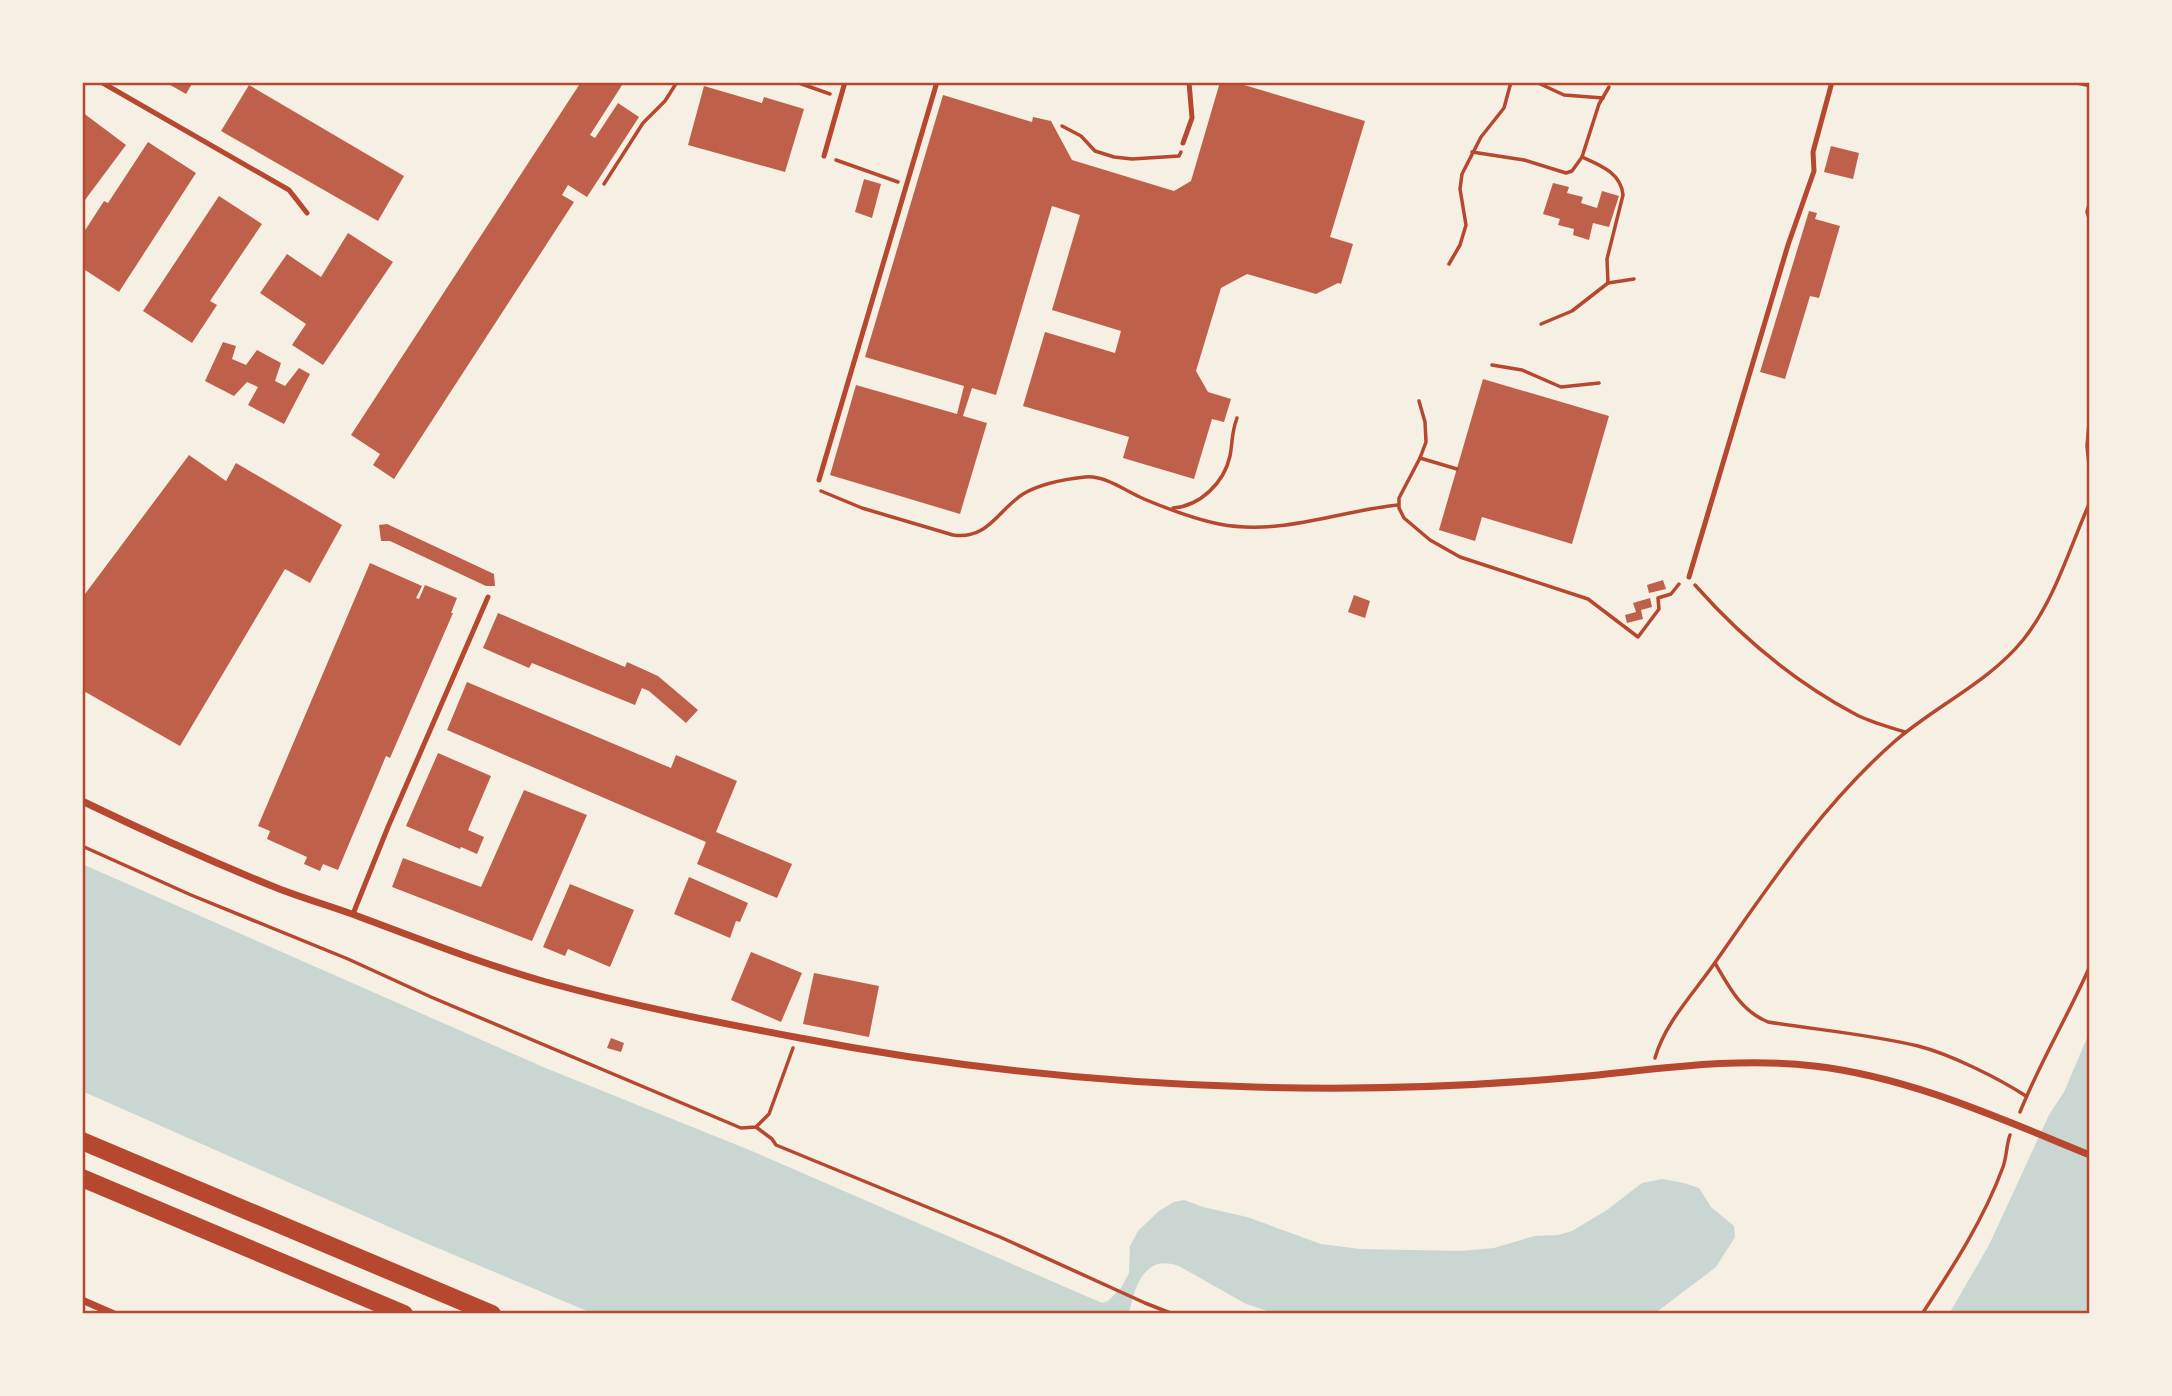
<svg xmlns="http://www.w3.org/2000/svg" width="2172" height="1396" viewBox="0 0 2172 1396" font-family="Manrope,sans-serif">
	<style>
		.water { fill: #c9d6d2 }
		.building { fill: #bf614a }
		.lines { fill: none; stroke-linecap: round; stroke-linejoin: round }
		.path { stroke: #b5482f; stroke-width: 3.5 }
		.service { stroke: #b5482f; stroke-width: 5 }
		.minor { stroke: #b5482f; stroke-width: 7 }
		.trunk { stroke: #b5482f; stroke-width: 18 }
		.neatline { fill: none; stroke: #b5482f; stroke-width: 2.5 }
	</style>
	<rect width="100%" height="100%" fill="#f6efe4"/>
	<g class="water">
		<path d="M82 864 543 1067 747 1149 1102 1303 1108 1301 1121 1288 1129 1273 1130 1246 1138 1231 1159 1211 1174 1202 1184 1200 1203 1207 1247 1217 1321 1244 1360 1249 1460 1251 1494 1248 1534 1236 1558 1235 1572 1231 1607 1210 1642 1183 1662 1179 1684 1183 1699 1188 1711 1207 1734 1226 1735 1237 1716 1267 1654 1314H1277L1246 1304 1179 1266C1144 1253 1134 1288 1129 1314H594L421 1241 82 1091Z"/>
		<polygon points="2090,1031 2090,1314 1949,1314 1989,1245 2049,1115 2064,1092"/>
	</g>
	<g class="building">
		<polygon points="165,82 193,82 186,94"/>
		<polygon points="581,82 624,82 590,135 595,138 618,103 639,117 587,197 568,185 562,195 574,202 394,479 373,465 380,454 351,435"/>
		<polygon points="1220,82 1234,82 1365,121 1330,237 1353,244 1341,284 1338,283 1316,294 1247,274 1221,288 1196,371 1208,392 1231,399 1224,422 1212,419 1194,479 1123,458 1129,437 1023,406 1045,332 1115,353 1121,331 1052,310 1080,215 1052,206 996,395 972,388 963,416 987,423 960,514 830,475 856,385 957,414 964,386 865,357 943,95 1032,122 1033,117 1051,121 1072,160 1174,191 1191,181"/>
		<polygon points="249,85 404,176 378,221 221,131"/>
		<polygon points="704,86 762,103 764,97 804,109 785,172 688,145"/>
		<polygon points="82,112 126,145 82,204"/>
		<polygon points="148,142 196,173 119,292 82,268 82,235 104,201 108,203"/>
		<polygon points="1831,146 1859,153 1853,179 1824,172"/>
		<polygon points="864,179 881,184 872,218 855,212"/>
		<polygon points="1553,183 1569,187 1567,193 1583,197 1581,203 1597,208 1602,191 1619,196 1609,227 1593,223 1589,240 1573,235 1574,229 1558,225 1560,219 1543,214"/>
		<polygon points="219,196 262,224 210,301 217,305 192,343 143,311"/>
		<polygon points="1809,211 1817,213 1815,219 1840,226 1819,298 1810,296 1785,379 1760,372"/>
		<polygon points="348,233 393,262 323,365 292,345 306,324 260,293 287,254 321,277"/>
		<polygon points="223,342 236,346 232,359 246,365 257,350 281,363 275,381 285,386 299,368 310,374 284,424 248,405 258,387 247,382 234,396 205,381"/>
		<polygon points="1483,379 1609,416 1572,544 1482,517 1475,541 1439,530"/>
		<polygon points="189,455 226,481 236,463 342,525 310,583 285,569 180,746 82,690 82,598"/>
		<polygon points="387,524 494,574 495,586 486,586 390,541 381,541 379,525"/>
		<polygon points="370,563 422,586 416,598 419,599 425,585 457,598 451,613 453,613 390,758 386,756 338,870 323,864 320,871 304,864 307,857 267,839 270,831 258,826"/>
		<polygon points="1663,580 1666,589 1649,593 1647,585"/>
		<polygon points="1354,595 1370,601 1365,618 1348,612"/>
		<polygon points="1650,598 1652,607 1641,610 1643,619 1627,623 1625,615 1636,612 1633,603"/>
		<polygon points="498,613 625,667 627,662 658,676 698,710 686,723 649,691 642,688 635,705 532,663 529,668 483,648"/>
		<polygon points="467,682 671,768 676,755 737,781 716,832 792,864 777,898 697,864 706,842 447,730"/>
		<polygon points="438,753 491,776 468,830 484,837 477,854 461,847 460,849 406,826"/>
		<polygon points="524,790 587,815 532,941 392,887 403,858 481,887"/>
		<polygon points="689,877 748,903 740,922 736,921 730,938 674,914"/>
		<polygon points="570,884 634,910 610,967 568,949 565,956 543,947"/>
		<polygon points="751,952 802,973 781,1022 731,1000"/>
		<polygon points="814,973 879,986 869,1037 803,1024"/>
		<polygon points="611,1038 624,1043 621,1052 607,1048"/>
	</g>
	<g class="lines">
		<g class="path">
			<polyline points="796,82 830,94"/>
			<polyline points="1536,82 1564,95 1603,98"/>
			<polyline points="1062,126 1081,136 1095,151 1114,157 1132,159 1179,156 1181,152"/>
			<path d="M1472 152 1524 160 1566 173 1572 171 1582 157C1600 165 1621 173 1623 195L1607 259 1608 283"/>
			<polyline points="1582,157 1599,104 1609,87"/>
			<polyline points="836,160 898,182"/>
			<polyline points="604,184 643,123 665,101 677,82"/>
			<polyline points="2090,201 2087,212 2090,221"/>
			<polyline points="1449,264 1460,245 1466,225 1460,189 1462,174 1481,137 1504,108 1511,82"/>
			<polyline points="1541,324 1572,311 1608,283 1634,279"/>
			<polyline points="1492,365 1522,370 1561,387 1599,383"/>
			<polyline points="1419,401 1425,422 1426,442 1420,458 1399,498 1399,508 1404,518 1430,540 1460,557 1588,599 1638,637 1659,609 1658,598 1671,594 1679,584"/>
			<polyline points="2090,411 2087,446 2090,475"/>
			<polyline points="1420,458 1457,469"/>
			<path d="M821 491 862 508 953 535C988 540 998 510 1023 494 1040 484 1066 479 1085 477 1105 475 1125 491 1144 499 1168 509 1194 519 1219 524 1281 536 1338 511 1398 505"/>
			<path d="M1173 508C1200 506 1224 483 1230 456 1233 441 1231 434 1237 418"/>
			<path d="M1695 585C1741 637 1793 681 1855 714 1870 722 1889 727 1905 732"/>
			<polyline points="82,846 191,895 348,959 431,997 741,1128 756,1127 769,1114 793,1048"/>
			<path d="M1715 963C1729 987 1741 1011 1768 1022 1818 1030 1868 1034 1918 1046 1950 1054 1998 1078 2026 1096"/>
			<path d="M1655 1058C1665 1023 1693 994 1714 964 1768 887 1822 805 1894 742 1935 706 1988 683 2023 640 2055 600 2069 549 2090 502"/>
			<path d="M2020 1112C2040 1062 2068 1016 2090 966"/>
			<polyline points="756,1127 772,1139 776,1145 1000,1237 1145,1303 1173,1314"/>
			<path d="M1922 1314C1953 1267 1984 1219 2003 1167 2007 1156 2006 1146 2010 1135"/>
		</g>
		<g class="service">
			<polyline points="101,82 289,190 307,213"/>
			<polyline points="2076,82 2090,85"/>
			<polyline points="1183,143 1192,118 1189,82"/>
			<polyline points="824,156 845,82"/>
			<polyline points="819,480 937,82"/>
			<polyline points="1689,577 1788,245 1814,171 1813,152 1832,82"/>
			<polyline points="353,914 388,827 488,597"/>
		</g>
		<g class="minor">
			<path d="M82 801C144 831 208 860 272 886 301 898 331 906 360 917 422 940 483 964 546 982 629 1005 715 1022 800 1038 950 1067 1101 1083 1254 1087 1358 1090 1462 1087 1565 1078 1648 1071 1731 1056 1814 1066 1910 1077 2001 1119 2090 1155"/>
			<polyline points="82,1300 114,1314"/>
		</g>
		<g class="trunk">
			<polyline points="82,1141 492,1314"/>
			<polyline points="82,1178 404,1314"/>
		</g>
	</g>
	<rect width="2172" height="1396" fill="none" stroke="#f6efe4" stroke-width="168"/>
	<rect x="84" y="84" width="2004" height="1228" class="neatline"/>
</svg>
